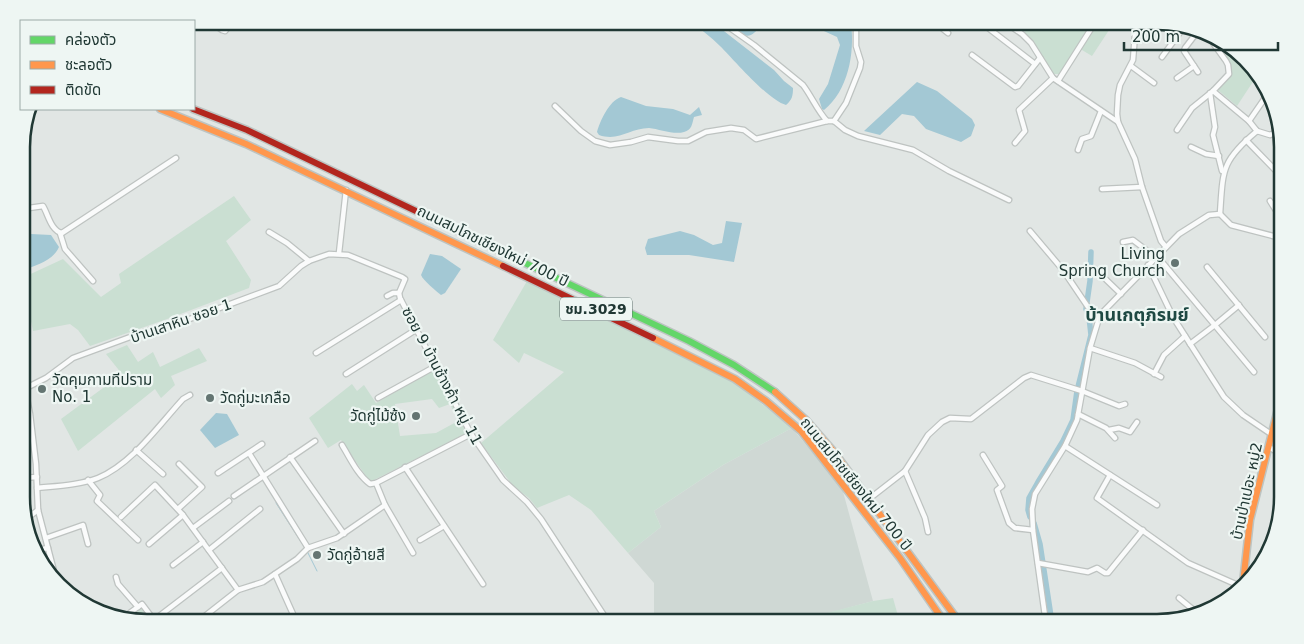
<svg xmlns="http://www.w3.org/2000/svg" width="1304" height="644" viewBox="0 0 1304 644" font-family="'DejaVu Sans','Noto Sans Thai',sans-serif">
	<style>
		.built { fill: #cfd8d4 }
		.green { fill: #cadfd2; fill-rule: evenodd }
		.water { fill: #a3c8d4 }
		.lines { fill: none; stroke-linecap: round; stroke-linejoin: round }
		.stream { stroke: #a3c8d4; stroke-width: 1 }
		.canal { stroke: #a3c8d4; stroke-width: 5.5 }
		.street-casing { stroke: #bec3c1; stroke-width: 7 }
		.fast-casing { stroke: #bdc4c2; stroke-width: 9 }
		.slow-casing { stroke: #bdc4c2; stroke-width: 9 }
		.jam-casing { stroke: #bdc4c2; stroke-width: 9 }
		.street { stroke: #fafbfb; stroke-width: 4.5 }
		.fast { stroke: #63d668; stroke-width: 6 }
		.slow { stroke: #ff974d; stroke-width: 6 }
		.jam { stroke: #b3261e; stroke-width: 6 }
		.poi-dot { fill: #647572; stroke: #eef6f3; stroke-width: 2 }
		.labels { text-anchor: middle; dominant-baseline: central; stroke-width: 4.5; stroke-linejoin: round; paint-order: stroke }
		.shield { fill: #eef6f3; stroke: #5e716d; stroke-width: 1 }
		.shield-label { font-size: 14px; font-weight: bold; fill: #203834 }
		.street-label { font-size: 15px; fill: #203834; stroke: #eef6f3 }
		.poi-label { font-size: 15px; fill: #203834; stroke: #eef6f3; text-anchor: start }
		.quarter-label { font-size: 18px; font-weight: bold; fill: #1e4943; stroke: #eef6f3 }
		.rim { fill: none; stroke: #203834; stroke-width: 2.5 }
	</style>
	<rect width="100%" height="100%" fill="#e1e6e4"/>
	<polygon class="built" points="792,428 842,488 873,601 792,623 654,623 654,583 628,553 661,527 654,511 723,465"/>
	<g class="green">
		<polygon points="1031,21 1115,21 1092,56 1077,47 1059,74 1054,74 1033,42 1024,33"/>
		<polygon points="1205,32 1212,34 1240,56 1237,60 1258,74 1237,106 1218,90 1230,75 1229,63"/>
		<polygon points="234,196 251,220 226,241 251,280 249,288 170,318 90,346 78,330 70,324 33,331 22,278 63,259 101,297 121,283 119,274"/>
		<polygon points="527,281 707,368 738,385 792,428 723,465 654,511 661,527 628,553 591,510 569,495 537,508 529,498 513,486 481,443 564,372 524,353 519,363 493,340"/>
		<polygon points="127,345 138,362 153,352 160,367 199,348 207,361 171,376 175,385 161,398 155,389 78,451 61,419 122,374 106,354"/>
		<path d="M435 369 467 433 370 482 341 440 328 448 309 418 352 384 357 391 364 385 376 403ZM432 399 439 408 450 404 458 421 436 433 400 436 395 404Z"/>
		<polygon points="893,598 900,623 820,623 819,615 873,601"/>
		<polygon points="141,608 151,623 128,618"/>
	</g>
	<g class="water">
		<path d="M691 21H711L774 70 784 81 793 88C793 96 792 100 786 105 769 101 734 60 720 46 711 37 701 30 691 21Z"/>
		<path d="M727 21H765C747 43 747 38 727 21Z"/>
		<path d="M802 21H849L851 24C855 53 848 91 824 110L822 109 819 99 828 84 840 45 837 37Z"/>
		<polygon points="917,82 937,91 972,119 975,125 971,136 961,142 926,129 914,116 902,114 880,135 864,131"/>
		<path d="M621 97 646 106 673 109 690 115 699 107 702 115 694 117C692 124 692 130 684 132 674 135 659 129 649 128 630 128 619 142 599 135L597 132C600 121 609 101 621 97Z"/>
		<polygon points="726,221 742,223 734,262 689,255 647,255 645,248 648,239 680,231 694,235 713,245 722,243"/>
		<path d="M31 234 51 235 59 247C52 262 37 264 22 271V235Z"/>
		<path d="M430 254 442 256 461 269 445 293 441 295C436 291 423 280 421 275Z"/>
		<polygon points="216,413 227,414 239,435 215,448 200,430"/>
	</g>
	<g class="lines">
		<g class="stream">
			<polyline points="276,503 305,548"/>
			<polyline points="307,551 317,571"/>
		</g>
		<g class="canal">
			<polyline points="1030,517 1028,510 1029,498 1038,482 1063,441 1073,420 1077,391 1091,335 1089,317 1086,309 1090,281 1091,252"/>
			<polyline points="1034,523 1040,544 1052,623"/>
		</g>
		<g class="street-casing">
			<g id="street">
				<polyline points="209,21 222,30 225,31 233,21"/>
				<path d="M720 21 754 45 803 85C812 97 817 110 827 121"/>
				<polyline points="933,21 948,33"/>
				<polyline points="979,21 1035,64"/>
				<polyline points="1003,21 1022,34 1031,43 1053,78 1118,122 1135,159 1142,187 1161,241 1166,247"/>
				<polyline points="1169,30 1172,25"/>
				<polyline points="972,55 1015,87 1018,86 1040,58"/>
				<polyline points="1162,57 1184,27"/>
				<polyline points="1251,65 1249,68 1259,75"/>
				<polyline points="1131,66 1154,83"/>
				<polyline points="1198,72 1184,51 1185,48 1198,31"/>
				<polyline points="1177,78 1194,66"/>
				<polyline points="1058,81 1096,21"/>
				<polyline points="1213,91 1249,121 1257,131"/>
				<polyline points="1210,93 1215,127 1213,135 1222,171"/>
				<polyline points="555,106 581,131 595,141 610,145 631,142 648,137 678,141 688,141 706,132 731,128 744,130 756,139 827,121 834,121"/>
				<polyline points="834,121 845,130 858,136 913,150 949,171 1009,200"/>
				<polyline points="834,121 846,103 860,68 861,62 856,46 856,21"/>
				<polyline points="1249,121 1267,95"/>
				<polyline points="1118,122 1117,114 1118,95 1120,85 1133,60 1136,21"/>
				<polyline points="1177,130 1192,108 1213,91 1229,74 1228,65 1226,61 1205,32"/>
				<polyline points="1257,131 1270,135 1281,130"/>
				<polyline points="1246,140 1282,177"/>
				<polyline points="1015,143 1025,131 1019,110 1053,78"/>
				<polyline points="1191,147 1206,154 1219,156"/>
				<polyline points="1078,150 1082,139 1091,136 1101,111"/>
				<polyline points="1102,189 1142,187"/>
				<polyline points="1270,201 1282,220"/>
				<path d="M22 209 43 206C48 214 51 231 62 233L176 158"/>
				<path d="M1220 214C1223 170 1221 161 1257 131"/>
				<polyline points="1030,231 1063,270 1088,307 1100,315"/>
				<polyline points="269,232 287,243 309,261"/>
				<polyline points="60,233 65,249 93,281"/>
				<polyline points="1123,242 1133,240 1162,262 1254,372"/>
				<polyline points="339,253 346,190"/>
				<polyline points="1148,265 1173,317 1224,397 1243,415 1271,434"/>
				<polyline points="1207,267 1265,337"/>
				<polyline points="1095,269 1121,294"/>
				<polyline points="387,296 393,293 399,293"/>
				<polyline points="1190,344 1215,325 1239,305"/>
				<polyline points="1090,348 1135,363 1161,377"/>
				<polyline points="316,353 401,300"/>
				<polyline points="346,374 417,329"/>
				<polyline points="1154,374 1164,355 1185,336"/>
				<polyline points="22,383 25,388 30,414 36,464 38,510 55,575 65,588"/>
				<polyline points="22,390 46,378 73,358 152,329 187,320 279,286 301,266 309,261 329,254 348,255 402,277 405,279 399,293 400,298 471,434 503,480 527,502 541,519 609,623"/>
				<polyline points="378,398 436,366"/>
				<polyline points="1078,414 1106,428 1115,438"/>
				<polyline points="1109,430 1119,428 1130,432 1137,422"/>
				<path d="M342 445C350 458 357 474 370 484L376 483"/>
				<polyline points="1065,446 1157,505"/>
				<polyline points="1269,447 1283,456"/>
				<polyline points="136,450 163,474"/>
				<polyline points="249,453 308,548"/>
				<polyline points="983,455 1002,486 997,490 1009,523 1015,528 1033,530"/>
				<polyline points="290,457 344,534"/>
				<polyline points="405,467 483,584"/>
				<polyline points="905,471 925,518 928,532"/>
				<polyline points="218,473 262,444"/>
				<polyline points="1110,475 1097,498 1188,563 1240,586"/>
				<polyline points="22,478 37,477"/>
				<polyline points="88,480 100,495 97,501 138,540"/>
				<path d="M37 488C57 486 80 485 98 478 132 464 159 425 183 399L190 395"/>
				<polyline points="234,496 315,441"/>
				<polyline points="869,499 905,471 928,435 942,422 950,418 971,419 1024,378 1031,375 1082,391 1119,406 1125,404"/>
				<polyline points="385,505 413,553"/>
				<polyline points="178,509 202,487 179,464"/>
				<polyline points="121,517 155,485 183,515 238,590"/>
				<polyline points="25,520 38,510"/>
				<polyline points="193,528 229,501"/>
				<polyline points="46,538 83,525 88,544"/>
				<polyline points="420,540 444,526"/>
				<polyline points="149,544 183,515"/>
				<polyline points="37,550 48,548"/>
				<polyline points="209,550 260,509"/>
				<polyline points="1038,563 1088,572 1097,568 1105,573 1108,573 1143,530"/>
				<polyline points="173,565 203,542"/>
				<polyline points="275,574 297,623"/>
				<polyline points="116,577 118,584 138,607"/>
				<polyline points="1179,598 1196,612"/>
				<polyline points="124,617 142,604 154,620 222,568"/>
				<polyline points="196,623 238,590 263,582 297,559 308,548 337,538 385,505 376,483 471,434"/>
				<polyline points="1046,623 1033,530 1032,509 1035,494 1065,446 1077,420 1090,348 1100,315 1179,234 1209,215 1220,214 1231,225 1273,236 1282,236"/>
			</g>
		</g>
		<g class="fast-casing">
			<polyline id="fast" points="443,224 689,341 734,365 775,392"/>
		</g>
		<g class="slow-casing">
			<g id="slow">
				<polyline points="160,109 246,144 503,266"/>
				<polyline points="653,338 735,379 766,401 801,431 900,558 945,623"/>
				<polyline points="775,392 806,420 834,452 960,623"/>
				<polyline points="1243,583 1250,520 1278,409 1278,370 1282,356"/>
			</g>
		</g>
		<g class="jam-casing">
			<g id="jam">
				<polyline points="193,109 247,130 443,224"/>
				<polyline points="503,266 653,338"/>
			</g>
		</g>
		<use href="#street" class="street"/>
		<use href="#fast" class="fast"/>
		<use href="#slow" class="slow"/>
		<use href="#jam" class="jam"/>
	</g>
	<g class="poi-dot">
		<circle cx="1175" cy="263" r="5"/>
		<circle cx="42" cy="389" r="5"/>
		<circle cx="210" cy="398" r="5"/>
		<circle cx="416" cy="416" r="5"/>
		<circle cx="317" cy="555" r="5"/>
	</g>
	<g class="labels">
		<rect class="shield" x="560" y="297.5" width="72" height="23" rx="4"/>
		<g class="shield-label">
			<text x="596" y="309">ชม.3029</text>
		</g>
		<g class="street-label">
			<text transform="translate(493 246) rotate(26)">ถนนสมโภชเชียงใหม่ 700 ปี</text>
			<text transform="translate(181 321) rotate(-19)">บ้านเสาหิน ซอย 1</text>
			<text transform="translate(442 376) rotate(62)">ซอย 9 บ้านช้างค้า หมู่ 11</text>
			<text transform="translate(856 484) rotate(51)">ถนนสมโภชเชียงใหม่ 700 ปี</text>
			<text transform="translate(1247 491) rotate(-78)">บ้านป่าเปอะ หมู่2</text>
		</g>
		<g class="poi-label">
			<text x="1165" y="254" text-anchor="end">Living<tspan x="1165" dy="17">Spring Church</tspan></text>
			<text x="52" y="380">วัดคุมกามทีปราม<tspan x="52" dy="17">No. 1</tspan></text>
			<text x="220" y="398">วัดกู่มะเกลือ</text>
			<text x="406" y="416" text-anchor="end">วัดกู่ไม้ซ้ง</text>
			<text x="327" y="555">วัดกู่อ้ายสี</text>
		</g>
		<g class="quarter-label">
			<text x="1137" y="314">บ้านเกตุภิรมย์</text>
		</g>
	</g>
	<path d="M0 0H1304V644H0ZM147 30H1157A117 117 0 0 1 1274 147V497A117 117 0 0 1 1157 614H147A117 117 0 0 1 30 497V147A117 117 0 0 1 147 30Z" fill="#eef6f3" fill-rule="evenodd"/>
	<path class="rim" d="M147 30H1157A117 117 0 0 1 1274 147V497A117 117 0 0 1 1157 614H147A117 117 0 0 1 30 497V147A117 117 0 0 1 147 30Z"/>
	<rect x="20" y="20" width="175" height="90" fill="#eef6f3" stroke="#9caaa7"/>
	<rect x="30" y="36" width="25" height="8" fill="#63d668" stroke="#9caaa7"/>
	<text x="65" y="45" font-size="15" fill="#203834">คล่องตัว</text>
	<rect x="30" y="61" width="25" height="8" fill="#ff974d" stroke="#9caaa7"/>
	<text x="65" y="70" font-size="15" fill="#203834">ชะลอตัว</text>
	<rect x="30" y="86" width="25" height="8" fill="#b3261e" stroke="#9caaa7"/>
	<text x="65" y="95" font-size="15" fill="#203834">ติดขัด</text>
	<path d="M1124 42v8h154v-8" fill="none" stroke="#203834" stroke-width="2.5"/>
	<text x="1132" y="42" font-size="15" fill="#203834" stroke="#eef6f3" stroke-width="4" paint-order="stroke">200 m</text>
</svg>
